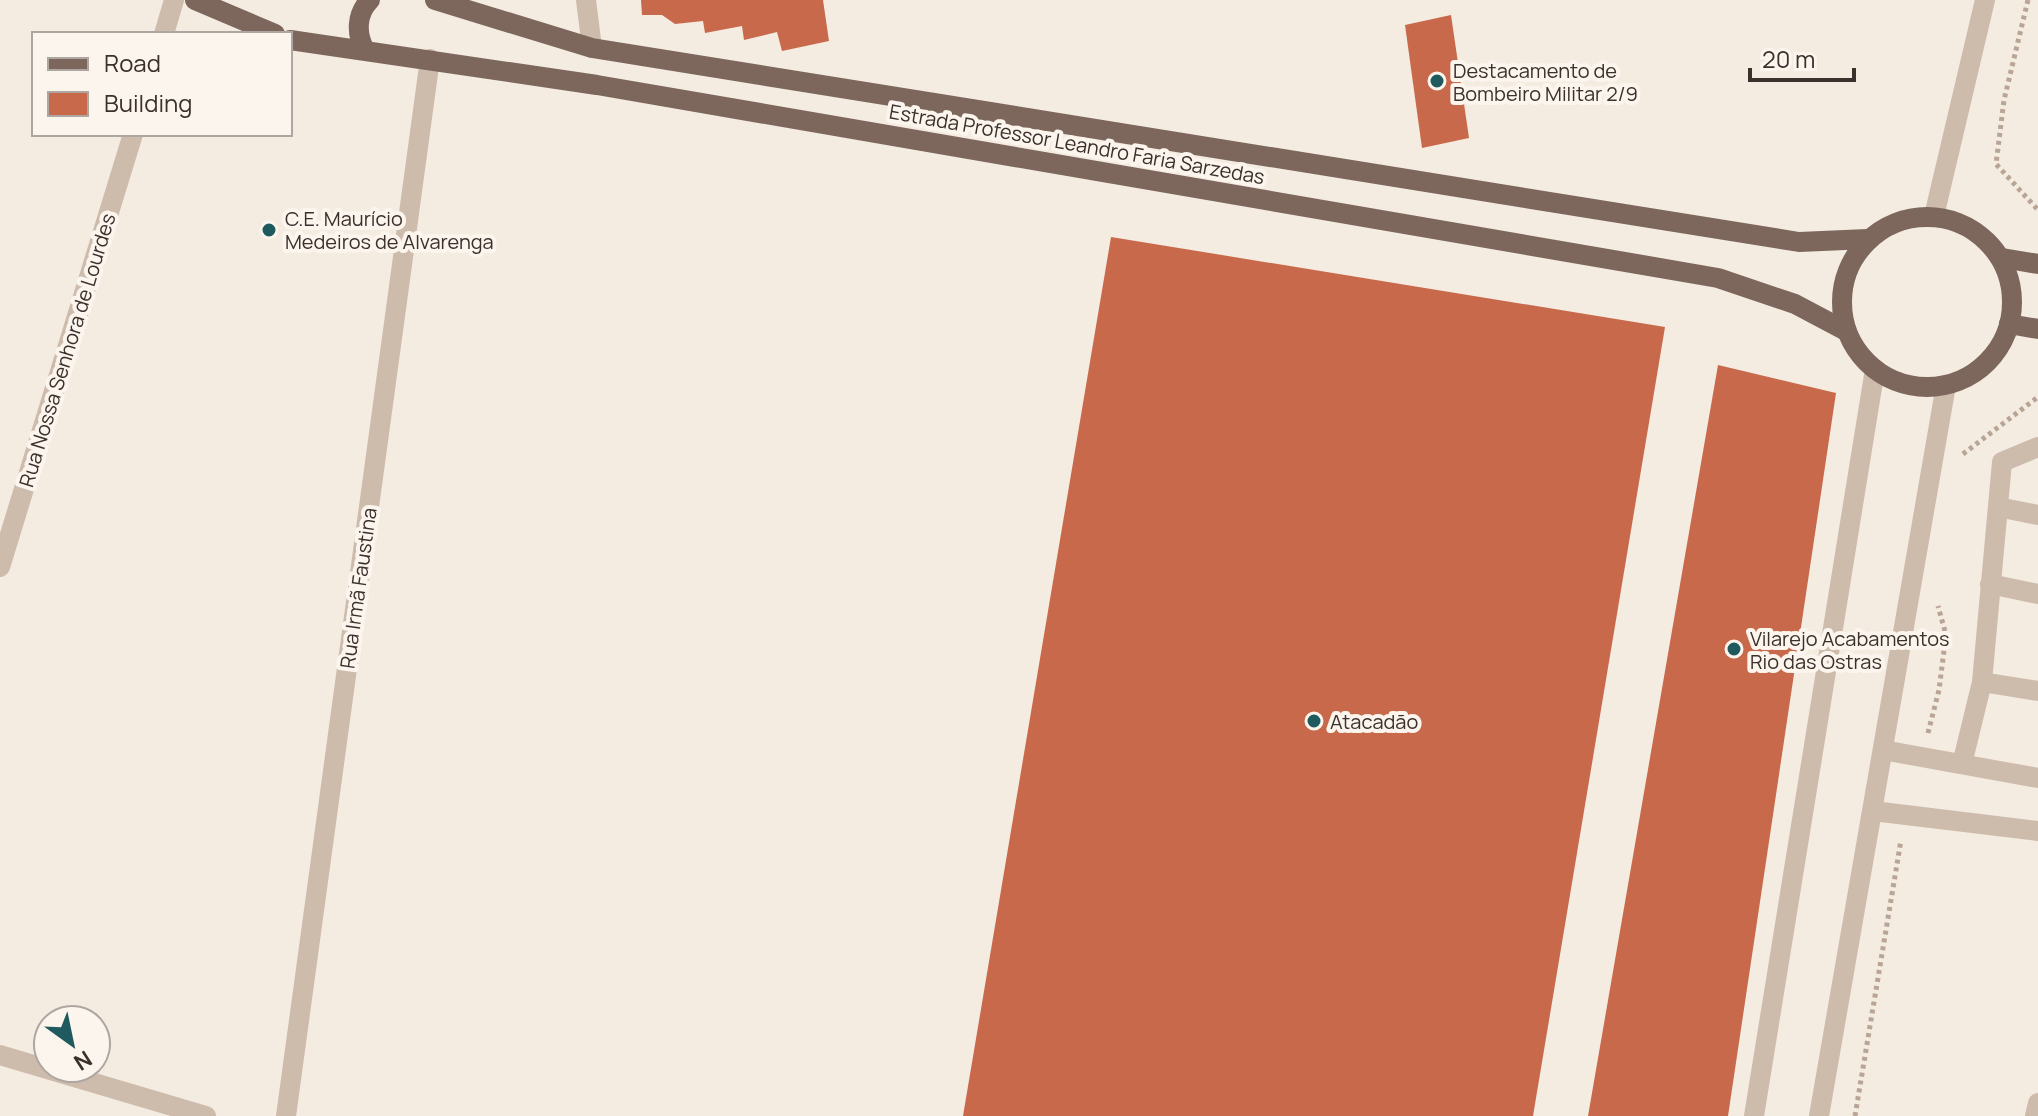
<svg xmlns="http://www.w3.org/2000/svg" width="2038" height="1116" viewBox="0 0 2038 1116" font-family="Manrope,sans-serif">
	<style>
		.building { fill: #c8694b }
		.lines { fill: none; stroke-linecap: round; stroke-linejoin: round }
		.path { stroke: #b9a596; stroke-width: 5; stroke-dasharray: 4 4; stroke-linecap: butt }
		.minor { stroke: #cdbbac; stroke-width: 20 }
		.major { stroke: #7d675c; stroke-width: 20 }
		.poi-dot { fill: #1f5a5e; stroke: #fbf5ee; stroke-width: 3 }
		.labels { text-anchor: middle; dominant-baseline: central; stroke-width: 8; stroke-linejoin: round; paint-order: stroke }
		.poi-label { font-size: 20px; fill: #3b302b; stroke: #fbf5ee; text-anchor: start }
		.street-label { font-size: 20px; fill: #3b302b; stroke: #fbf5ee }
	</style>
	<rect width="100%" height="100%" fill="#f4ebe1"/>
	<g class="building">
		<polygon points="641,0 823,0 829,41 782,51 777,32 744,40 742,26 705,33 703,21 675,24 662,15 642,15"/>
		<polygon points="1451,15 1469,138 1422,148 1405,25"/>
		<polygon points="1111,237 1665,327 1533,1116 963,1116"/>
		<polygon points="1718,365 1836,393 1728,1116 1588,1116"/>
	</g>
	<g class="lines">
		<g class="path">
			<polyline points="2028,0 2004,100 1996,164 2038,210"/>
			<polyline points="1963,454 2038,397"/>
			<polyline points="1928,733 1939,690 1946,635 1938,606"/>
			<polyline points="1855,1116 1901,840"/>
		</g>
		<g class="minor">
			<polyline points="586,0 592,48"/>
			<polyline points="164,34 174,0"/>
			<polyline points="1934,216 1985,0"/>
			<polyline points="1998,507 2038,515"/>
			<polyline points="0,567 133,134"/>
			<polyline points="1990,584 2038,594"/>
			<polyline points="1982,682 2038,691"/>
			<polyline points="1883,750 2038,778"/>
			<polyline points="1962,764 1982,682 2002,462 2038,447"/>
			<polyline points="1873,811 2038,831"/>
			<polyline points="0,1055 206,1116"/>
			<polyline points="286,1116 430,59"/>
			<polyline points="1754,1116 1875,369"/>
			<polyline points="1819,1116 1946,385"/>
			<polyline points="2035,1116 2038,1103"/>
		</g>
		<g class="major">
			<polyline points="195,0 275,34"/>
			<polyline points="435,0 592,48 1799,242 1868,239"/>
			<polyline points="290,40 597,85 1718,278 1795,304 1846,331"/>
			<path d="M365 50C356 34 356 14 370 0"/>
			<circle cx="1927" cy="302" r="85"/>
			<polyline points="2002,258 2038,264"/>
			<polyline points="2009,324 2038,329"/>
		</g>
	</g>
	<g class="poi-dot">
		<circle cx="1437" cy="81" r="8"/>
		<circle cx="269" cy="230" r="8"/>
		<circle cx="1734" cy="649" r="8"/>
		<circle cx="1314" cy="721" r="8"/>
	</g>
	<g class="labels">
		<g class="poi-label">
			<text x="1453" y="70">Destacamento de<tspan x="1453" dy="23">Bombeiro Militar 2/9</tspan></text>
			<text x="285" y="218">C.E. Maurício<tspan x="285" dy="23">Medeiros de Alvarenga</tspan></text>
			<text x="1750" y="638">Vilarejo Acabamentos<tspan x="1750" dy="23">Rio das Ostras</tspan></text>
			<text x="1330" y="721">Atacadão</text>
		</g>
		<g class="street-label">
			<text transform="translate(1077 144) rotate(10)">Estrada Professor Leandro Faria Sarzedas</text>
			<text transform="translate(67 350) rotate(-73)">Rua Nossa Senhora de Lourdes</text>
			<text transform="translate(358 588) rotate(-82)">Rua Irmã Faustina</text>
		</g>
	</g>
	<rect x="32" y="32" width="260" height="104" fill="#fbf5ee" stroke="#aea6a0" stroke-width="2"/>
	<rect x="48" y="58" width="40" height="12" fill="#7d675c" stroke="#aea6a0" stroke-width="2"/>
	<text x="104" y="72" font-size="24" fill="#3b302b">Road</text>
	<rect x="48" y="92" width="40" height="24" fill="#c8694b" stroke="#aea6a0" stroke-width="2"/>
	<text x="104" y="112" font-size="24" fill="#3b302b">Building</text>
	<g transform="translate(72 1044) rotate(147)"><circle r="38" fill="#fbf5ee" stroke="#aea6a0" stroke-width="2"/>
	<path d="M0-6L14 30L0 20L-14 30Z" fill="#1f5a5e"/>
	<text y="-12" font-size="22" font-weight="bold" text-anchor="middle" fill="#3b302b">N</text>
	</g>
	<path d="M1750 68v12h104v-12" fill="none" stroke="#3b302b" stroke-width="4"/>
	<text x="1762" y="68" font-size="24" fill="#3b302b" stroke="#fbf5ee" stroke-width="6" paint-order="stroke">20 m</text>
</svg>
